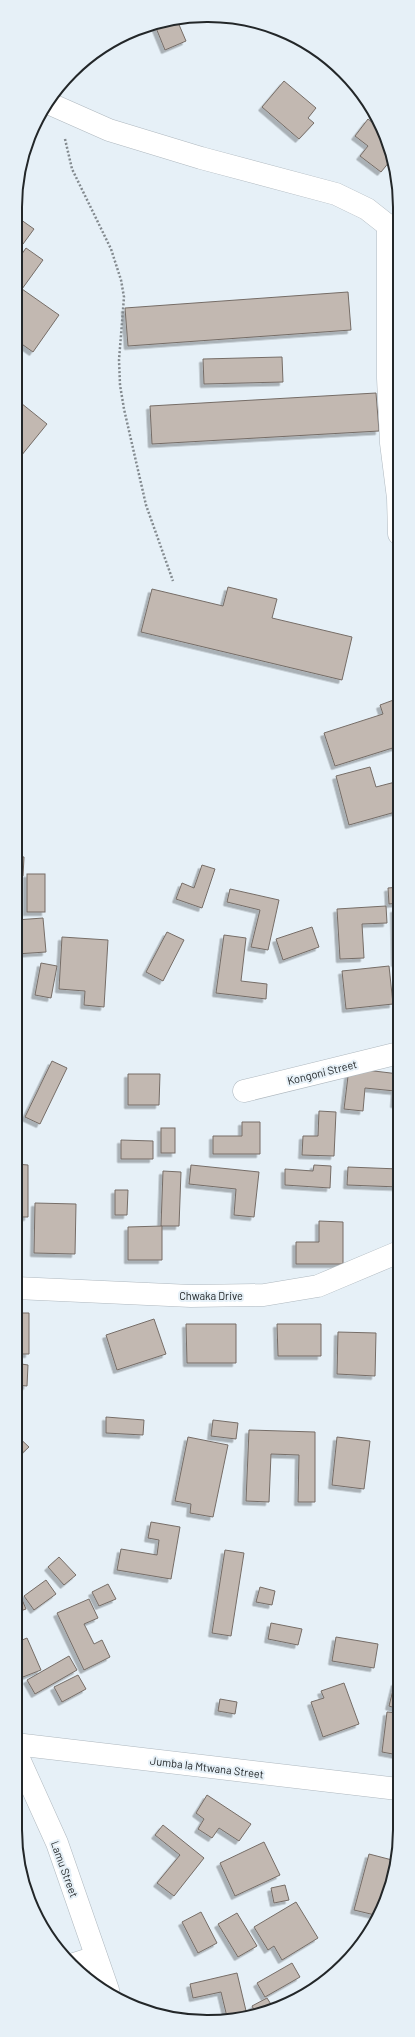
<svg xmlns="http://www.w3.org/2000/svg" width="415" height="2037" viewBox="0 0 415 2037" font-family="Barlow,sans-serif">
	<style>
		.building { fill: #c2b8b1; stroke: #766d67; filter: url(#shadow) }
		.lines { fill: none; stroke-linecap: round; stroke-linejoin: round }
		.minor-casing { stroke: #afb8bf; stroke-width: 23 }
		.path { stroke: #838a8f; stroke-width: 2.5; stroke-dasharray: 2 2; stroke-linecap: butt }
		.minor { stroke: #fff; stroke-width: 22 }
		.labels { text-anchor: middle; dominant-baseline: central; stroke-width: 4; stroke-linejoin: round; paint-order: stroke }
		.street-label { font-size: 11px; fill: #232729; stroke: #e6f0f7 }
		.rim { fill: none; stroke: #232729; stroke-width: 2 }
	</style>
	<defs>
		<filter id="shadow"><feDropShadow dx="-3.5" dy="3.5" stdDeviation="0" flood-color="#0004"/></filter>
	</defs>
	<rect width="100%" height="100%" fill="#e6f0f7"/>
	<g class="building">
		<polygon points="177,20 186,41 165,50 154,23"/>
		<polygon points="284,81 316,108 308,118 314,123 299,139 262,107"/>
		<polygon points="368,119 383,131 390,161 381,172 360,156 368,146 355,136"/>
		<polygon points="17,217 34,229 23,244 17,240"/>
		<polygon points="26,248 43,260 22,289 59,315 33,352 16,340 17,294 18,292 17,291 17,261"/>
		<polygon points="348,292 351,330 128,346 125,308"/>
		<polygon points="282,357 283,382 204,384 203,359"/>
		<polygon points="376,393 379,431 152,444 150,406"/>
		<polygon points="16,399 47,424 21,456 16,453"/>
		<polygon points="228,587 277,599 272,618 352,637 342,680 141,632 152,589 223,606"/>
		<polygon points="399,698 399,746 335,766 324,733 383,714 380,705"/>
		<polygon points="370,767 376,787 399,781 399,811 349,825 336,776"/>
		<polygon points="16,856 24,857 23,876 16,875"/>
		<polygon points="202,865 215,869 202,908 176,899 182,883 194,888"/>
		<rect x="27" y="874" width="18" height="38"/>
		<polygon points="399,887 399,903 389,904 388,888"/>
		<polygon points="230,889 279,900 268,950 251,947 260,910 227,902"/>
		<polygon points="386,906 387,923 362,924 364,958 340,959 337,909"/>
		<polygon points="394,909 399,909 399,963 395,963"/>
		<polygon points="43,918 46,952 16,954 16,920"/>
		<polygon points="312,927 319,947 283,960 276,939"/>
		<polygon points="167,932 184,940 163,981 146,972"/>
		<polygon points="224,935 246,938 241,981 267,984 266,999 216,993"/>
		<polygon points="62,937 108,940 104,1007 84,1005 85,991 59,989"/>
		<polygon points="41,963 57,966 51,998 35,995"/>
		<polygon points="389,966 393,1004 346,1009 342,971"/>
		<polygon points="52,1061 67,1068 40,1124 25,1117"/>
		<polygon points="349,1068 399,1074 399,1104 394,1104 395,1091 365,1088 363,1111 344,1109"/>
		<polygon points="128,1074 160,1074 159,1105 128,1105"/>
		<polygon points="319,1111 336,1112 334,1156 302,1155 303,1136 318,1136"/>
		<polygon points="242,1122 260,1122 260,1154 213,1154 213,1136 242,1136"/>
		<rect x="161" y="1128" width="14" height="25"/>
		<polygon points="121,1140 153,1141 153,1159 121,1159"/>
		<polygon points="16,1164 28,1165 28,1217 16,1217"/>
		<polygon points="191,1165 259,1172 254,1217 234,1215 236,1189 189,1184"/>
		<polygon points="314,1165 331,1166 330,1188 285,1185 285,1169 313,1171"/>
		<polygon points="348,1167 399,1169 399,1187 347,1185"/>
		<polygon points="163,1171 181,1172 179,1226 161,1226"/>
		<polygon points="115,1190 128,1190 127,1215 115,1215"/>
		<polygon points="35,1203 76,1204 75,1254 34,1253"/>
		<polygon points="319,1221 343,1222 343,1264 296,1264 296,1242 319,1242"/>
		<polygon points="162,1226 162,1260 128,1260 128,1227"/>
		<polygon points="16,1313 29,1313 29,1354 15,1354"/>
		<polygon points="154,1319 166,1354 117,1370 106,1335"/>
		<polygon points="186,1324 236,1324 236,1363 187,1363"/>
		<polygon points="277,1324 321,1324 321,1356 278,1356"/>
		<polygon points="338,1332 376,1333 375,1376 337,1374"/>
		<polygon points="15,1363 28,1365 27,1386 15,1385"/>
		<polygon points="106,1417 144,1420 143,1435 106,1433"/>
		<polygon points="213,1420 238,1423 236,1439 211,1436"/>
		<polygon points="249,1430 315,1432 315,1502 298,1502 299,1455 271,1454 269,1502 246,1501"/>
		<polygon points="15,1434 29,1447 15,1460"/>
		<polygon points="188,1437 228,1445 213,1517 190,1513 191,1504 175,1501"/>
		<polygon points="337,1437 370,1441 364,1489 332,1485"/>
		<polygon points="151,1522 180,1527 171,1579 117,1570 121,1549 157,1555 159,1540 148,1538"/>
		<polygon points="225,1550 244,1553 231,1636 212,1633"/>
		<polygon points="59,1557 76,1575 64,1585 48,1567"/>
		<polygon points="46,1580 56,1594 34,1610 24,1596"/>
		<polygon points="15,1583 26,1609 15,1613"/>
		<polygon points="108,1584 116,1599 99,1606 92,1592"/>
		<polygon points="260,1587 275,1591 272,1605 256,1602"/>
		<polygon points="89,1599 98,1618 84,1624 94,1644 102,1640 110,1657 84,1670 57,1613"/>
		<polygon points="271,1623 302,1629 298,1645 268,1639"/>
		<polygon points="336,1637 378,1644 374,1668 332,1661"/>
		<polygon points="27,1638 41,1670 23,1677 15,1660 15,1643"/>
		<polygon points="69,1656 77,1670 35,1694 27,1680"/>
		<polygon points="78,1675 86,1689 62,1702 54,1687"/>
		<polygon points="395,1682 399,1683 398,1709 389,1706"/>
		<polygon points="344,1683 359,1724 323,1737 311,1702 324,1698 321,1691"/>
		<polygon points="220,1699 237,1702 235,1714 218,1711"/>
		<polygon points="387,1712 398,1713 398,1755 382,1752"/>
		<polygon points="207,1795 251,1824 239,1841 219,1828 212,1838 198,1829 204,1819 196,1813"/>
		<polygon points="163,1825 204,1858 174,1896 157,1883 180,1855 155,1835"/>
		<polygon points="264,1842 280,1875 235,1896 220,1863"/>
		<polygon points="369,1854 396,1861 379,1916 354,1910"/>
		<polygon points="285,1885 289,1900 274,1903 271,1888"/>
		<polygon points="296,1902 318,1938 282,1960 274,1946 268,1950 254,1927"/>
		<polygon points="201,1912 217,1943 198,1953 182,1922"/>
		<polygon points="237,1913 257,1946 238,1957 218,1924"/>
		<polygon points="292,1963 300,1977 265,1997 257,1983"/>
		<polygon points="237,1973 247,2015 227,2017 221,1992 193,1998 190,1984"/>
		<polygon points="267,1998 274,2009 269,2012 256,2014 252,2006"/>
	</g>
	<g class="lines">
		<g class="minor-casing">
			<g id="minor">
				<polyline points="48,103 109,130 201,158 336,194 367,209 400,235"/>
				<polyline points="388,225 388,378 391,443 398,498 399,534"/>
				<polyline points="244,1091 399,1053"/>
				<polyline points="16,1288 191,1296 264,1295 318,1286 399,1252"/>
				<polyline points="15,1744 398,1789"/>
				<polyline points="15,1750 57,1843 108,1990"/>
				<polyline points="71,1965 96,1957"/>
			</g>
		</g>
		<polyline class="path" points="65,139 72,169 111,249 121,280 124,297 119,360 120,385 124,409 146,505 173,581"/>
		<use href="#minor" class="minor"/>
	</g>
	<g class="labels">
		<g class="street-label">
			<text transform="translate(322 1072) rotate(-14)">Kongoni Street</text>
			<text x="211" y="1295">Chwaka Drive</text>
			<text transform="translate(207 1767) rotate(7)">Jumba la Mtwana Street</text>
			<text transform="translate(65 1869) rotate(70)">Lamu Street</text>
		</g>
	</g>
	<path d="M0 0H415V2037H0ZM207 22H208A185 185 0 0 1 393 207V1830A185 185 0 0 1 208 2015H207A185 185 0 0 1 22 1830V207A185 185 0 0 1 207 22Z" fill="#e6f0f7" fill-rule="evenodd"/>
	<path class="rim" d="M207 22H208A185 185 0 0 1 393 207V1830A185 185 0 0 1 208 2015H207A185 185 0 0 1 22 1830V207A185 185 0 0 1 207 22Z"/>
</svg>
